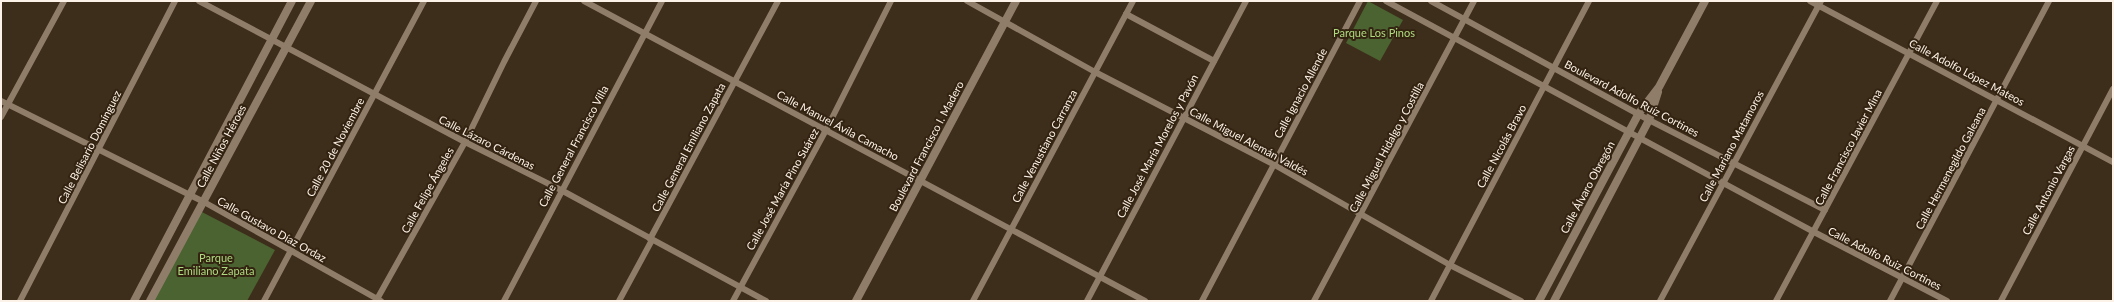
<svg xmlns="http://www.w3.org/2000/svg" width="2114" height="302" viewBox="0 0 2114 302" font-family="Lato,sans-serif">
	<style>
		.park { fill: #4b6231 }
		.lines { fill: none; stroke-linecap: round; stroke-linejoin: round }
		.street { stroke: #907d69; stroke-width: 6 }
		.secondary { stroke: #907d69; stroke-width: 8 }
		.labels { text-anchor: middle; dominant-baseline: central; stroke-width: 4; stroke-linejoin: round; paint-order: stroke }
		.park-label { font-size: 11px; fill: #afdb80; stroke: #332311 }
		.street-label { font-size: 11px; fill: #fdf2e7; stroke: #332311 }
	</style>
	<rect width="100%" height="100%" fill="#3d2d1b"/>
	<g class="park">
		<polygon points="1368,1 1403,20 1380,61 1346,43"/>
		<polygon points="200,211 275,250 247,301 152,301"/>
	</g>
	<g class="lines">
		<g class="street">
			<polyline points="199,1 465,142 561,190 766,301"/>
			<polyline points="584,1 1145,301"/>
			<polyline points="967,1 1095,72 1273,164 1450,265 1521,301"/>
			<polyline points="1386,1 1814,232 1947,301"/>
			<polyline points="1431,1 1649,120 1825,210"/>
			<polyline points="1810,1 2113,162"/>
			<polyline points="1126,14 1214,61"/>
			<polyline points="1,101 204,202 381,301"/>
			<polyline points="1,117 64,1"/>
			<polyline points="20,301 175,1"/>
			<polyline points="264,301 424,1"/>
			<polyline points="376,301 465,142 504,62 536,1"/>
			<polyline points="504,301 662,1"/>
			<polyline points="619,301 652,240 650,239 778,1"/>
			<polyline points="733,301 826,130 891,1"/>
			<polyline points="973,301 1133,1"/>
			<polyline points="1087,301 1246,1"/>
			<polyline points="1202,301 1360,1"/>
			<polyline points="1314,301 1474,1"/>
			<polyline points="1431,301 1589,1"/>
			<polyline points="1660,301 1821,1"/>
			<polyline points="1776,301 1937,1"/>
			<polyline points="1890,301 2049,1"/>
			<polyline points="2001,301 2113,89"/>
		</g>
		<g class="secondary">
			<polyline points="134,301 292,1"/>
			<polyline points="150,301 311,1"/>
			<polyline points="856,301 1016,1"/>
			<polyline points="1539,301 1639,113 1659,87 1705,1"/>
			<polyline points="1554,301 1649,120 1658,92"/>
		</g>
	</g>
	<g class="labels">
		<g class="park-label">
			<text x="1374" y="32">Parque Los Pinos</text>
			<text x="216" y="257">Parque<tspan x="216" dy="13">Emiliano Zapata</tspan></text>
		</g>
		<g class="street-label">
			<text transform="translate(1967 72) rotate(28)">Calle Adolfo López Mateos</text>
			<text transform="translate(1300 93) rotate(-62)">Calle Ignacio Allende</text>
			<text transform="translate(1632 98) rotate(28)">Boulevard Adolfo Ruíz Cortines</text>
			<text transform="translate(838 125) rotate(28)">Calle Manuel Ávila Camacho</text>
			<text transform="translate(1249 141) rotate(28)">Calle Miguel Alemán Valdés</text>
			<text transform="translate(487 142) rotate(27)">Calle Lázaro Cárdenas</text>
			<text transform="translate(221 146) rotate(-62)">Calle Niños Héroes</text>
			<text transform="translate(573 146) rotate(-62)">Calle General Francisco Villa</text>
			<text transform="translate(926 146) rotate(-62)">Boulevard Francisco I. Madero</text>
			<text transform="translate(1044 146) rotate(-62)">Calle Venustiano Carranza</text>
			<text transform="translate(1157 146) rotate(-62)">Calle José María Morelos y Pavón</text>
			<text transform="translate(1501 146) rotate(-62)">Calle Nicolás Bravo</text>
			<text transform="translate(1731 146) rotate(-62)">Calle Mariano Matamoros</text>
			<text transform="translate(89 147) rotate(-63)">Calle Belisario Domínguez</text>
			<text transform="translate(335 147) rotate(-62)">Calle 20 de Noviembre</text>
			<text transform="translate(688 147) rotate(-62)">Calle General Emiliano Zapata</text>
			<text transform="translate(1386 147) rotate(-62)">Calle Miguel Hidalgo y Costilla</text>
			<text transform="translate(1848 147) rotate(-62)">Calle Francisco Javier Mina</text>
			<text transform="translate(1950 168) rotate(-62)">Calle Hermenegildo Galeana</text>
			<text transform="translate(1587 187) rotate(-62)">Calle Álvaro Obregón</text>
			<text transform="translate(782 189) rotate(-61)">Calle José María Pino Suárez</text>
			<text transform="translate(427 190) rotate(-61)">Calle Felipe Ángeles</text>
			<text transform="translate(2048 190) rotate(-62)">Calle Antonio Vargas</text>
			<text transform="translate(272 229) rotate(29)">Calle Gustavo Díaz Ordaz</text>
			<text transform="translate(1885 258) rotate(27)">Calle Adolfo Ruiz Cortines</text>
		</g>
	</g>
	<rect width="2114" height="302" fill="none" stroke="#fdf2e7" stroke-width="4"/>
</svg>
